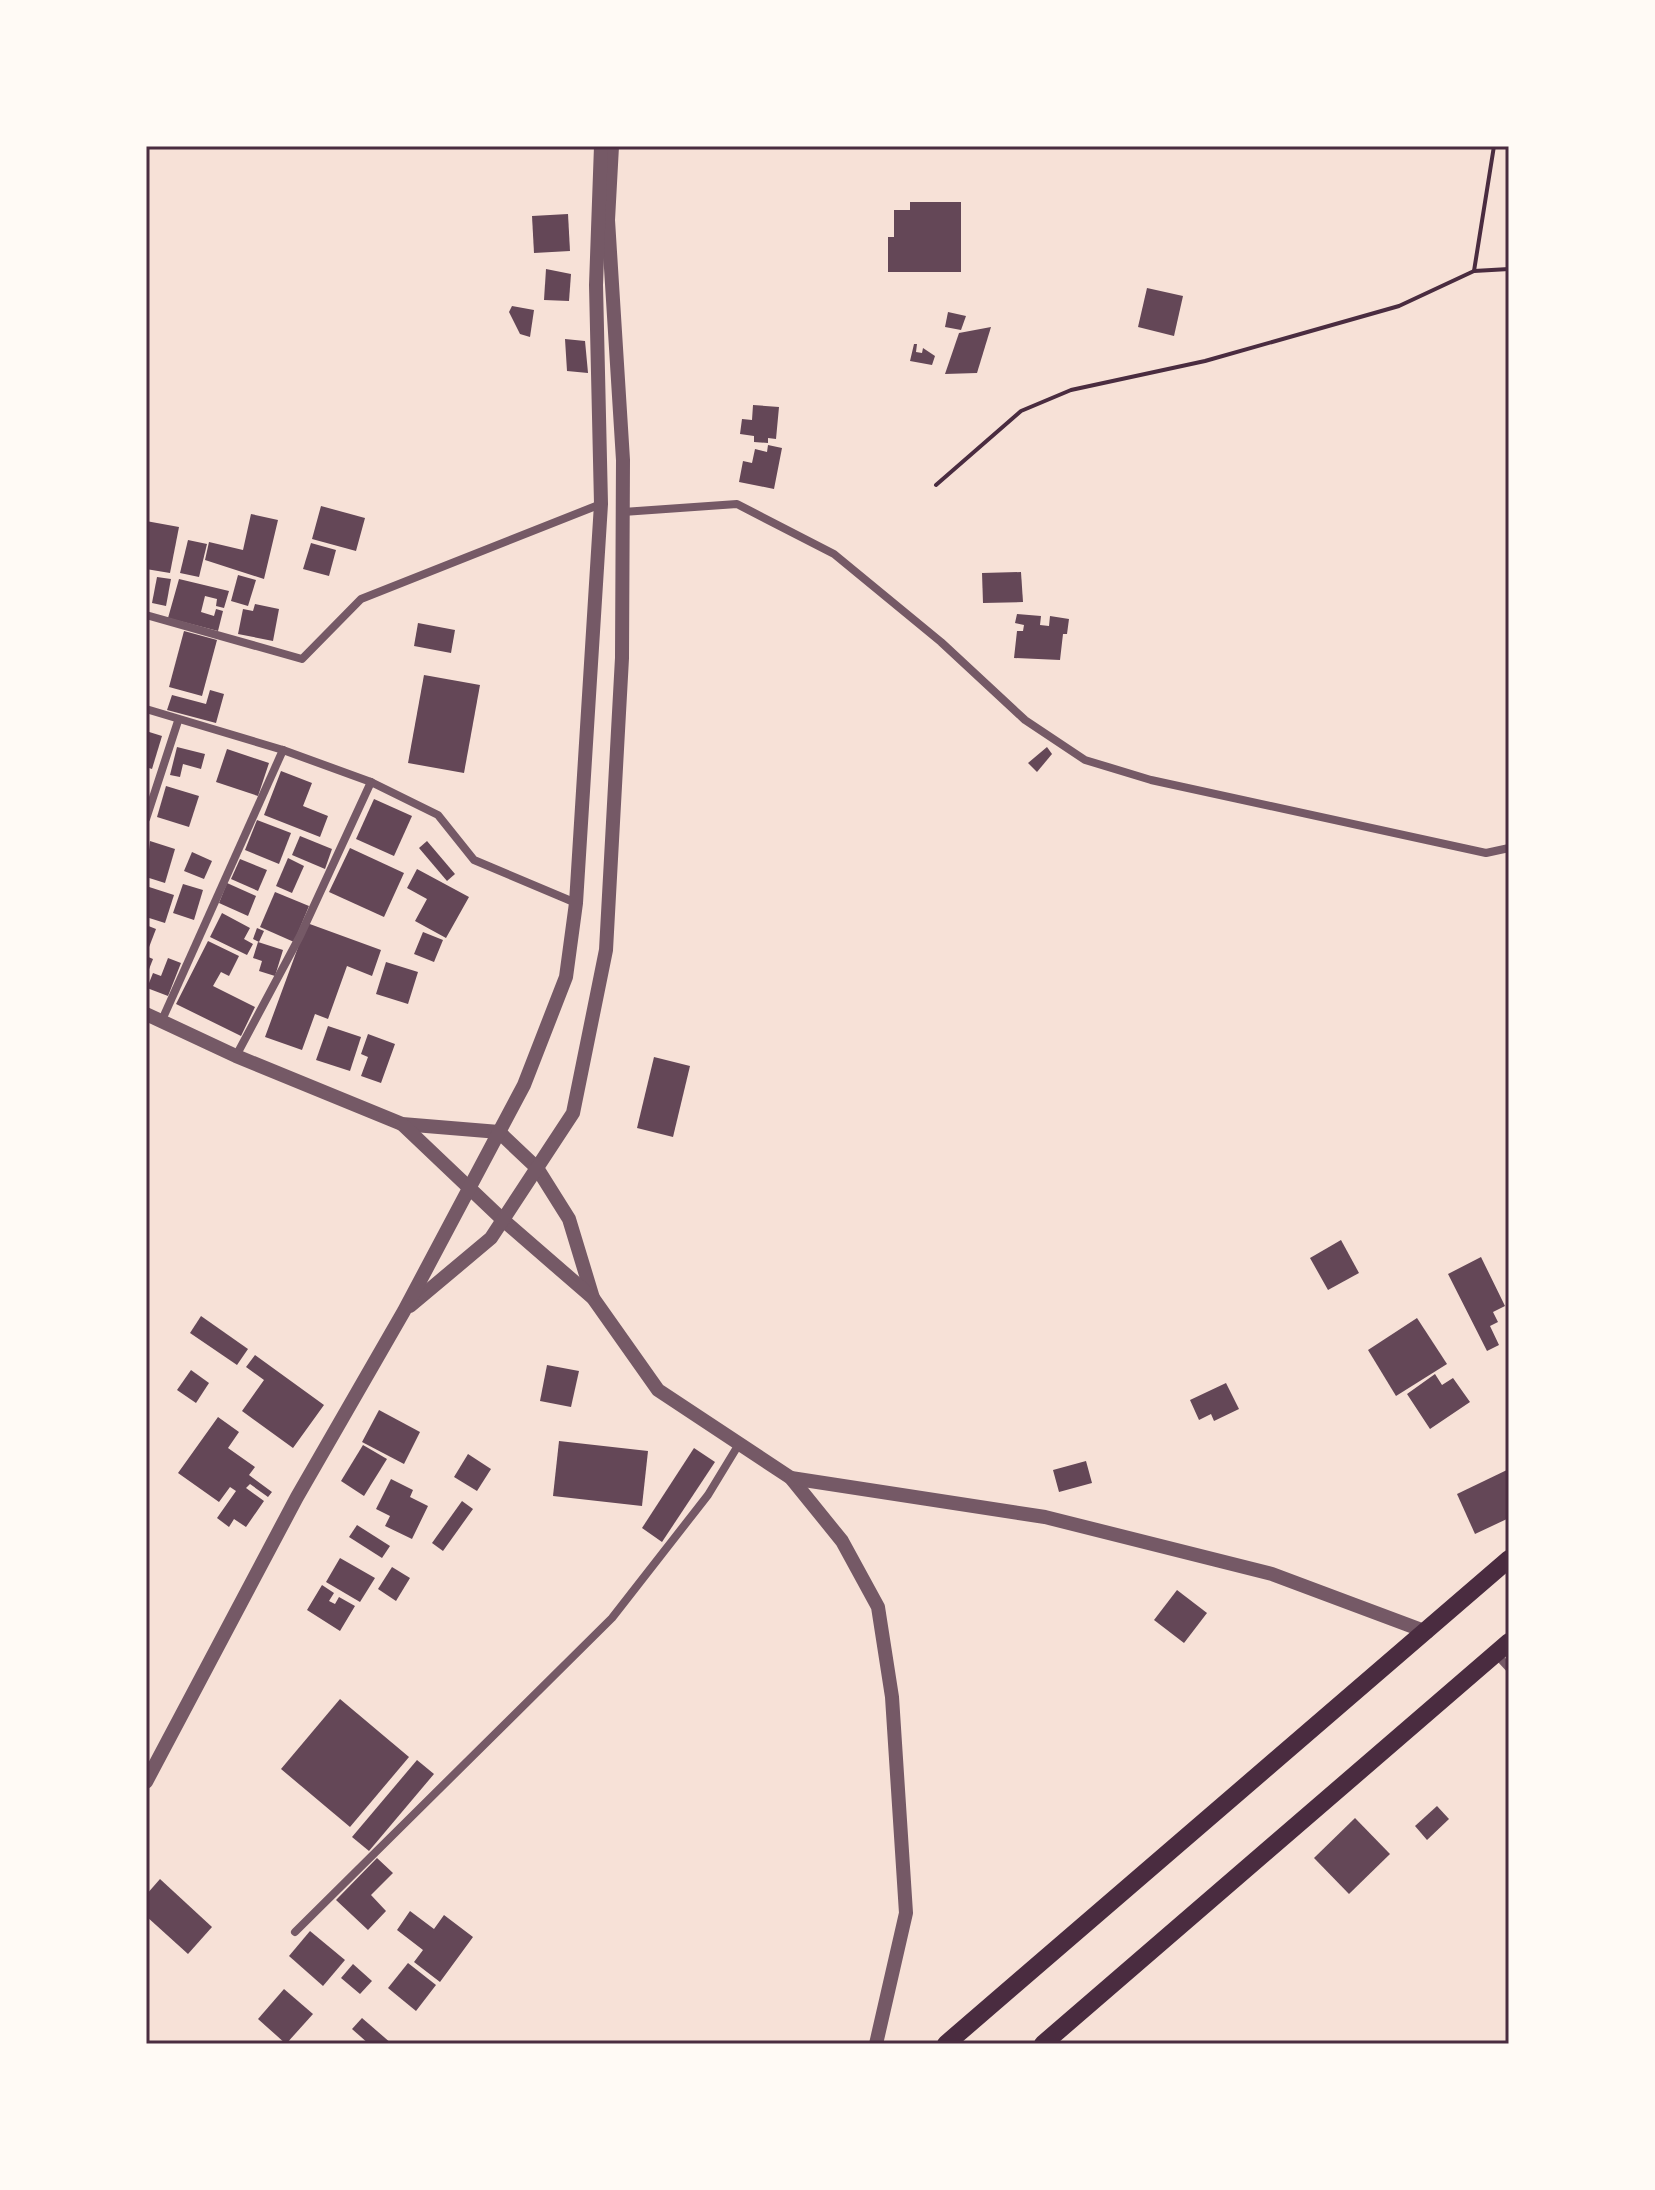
<svg xmlns="http://www.w3.org/2000/svg" width="1655" height="2190" viewBox="0 0 1655 2190" font-family="Jost,sans-serif">
	<style>
		.building { fill: #644757 }
		.lines { fill: none; stroke-linecap: round; stroke-linejoin: round }
		.path { stroke: #4a2c40; stroke-width: 4 }
		.minor { stroke: #755966; stroke-width: 8 }
		.tertiary { stroke: #755966; stroke-width: 14 }
		.trunk { stroke: #4a2c40; stroke-width: 18 }
		.neatline { fill: none; stroke: #4a2c40; stroke-width: 3 }
	</style>
	<rect width="100%" height="100%" fill="#f7e1d7"/>
	<g class="building">
		<polygon points="910,202 961,202 961,272 888,272 888,237 894,237 894,210 910,210"/>
		<polygon points="568,214 570,251 534,253 532,216"/>
		<polygon points="546,269 571,274 569,301 544,300"/>
		<polygon points="1147,288 1183,296 1174,336 1138,327"/>
		<polygon points="512,306 534,310 530,337 520,334 509,312"/>
		<polygon points="948,312 966,316 961,330 945,327"/>
		<polygon points="991,327 977,373 945,374 959,333"/>
		<polygon points="565,339 585,341 588,373 567,371"/>
		<polygon points="914,344 917,344 916,352 922,353 923,348 935,356 932,365 910,361"/>
		<polygon points="753,405 779,407 776,439 768,438 768,443 754,442 754,436 740,434 742,419 752,420"/>
		<polygon points="768,445 782,448 774,489 739,482 743,461 752,463 755,449 767,452"/>
		<polygon points="321,506 365,518 356,551 312,539"/>
		<polygon points="251,514 278,520 264,579 205,560 209,542 243,550"/>
		<polygon points="146,521 179,527 170,573 146,569"/>
		<polygon points="188,540 207,544 199,577 180,573"/>
		<polygon points="311,543 336,550 329,576 303,569"/>
		<polygon points="1021,572 1023,602 983,603 982,573"/>
		<polygon points="238,575 256,580 248,606 231,601"/>
		<polygon points="157,577 171,579 166,606 152,603"/>
		<polygon points="179,579 229,591 224,608 216,606 217,599 205,596 201,612 214,616 216,609 223,611 218,631 168,618"/>
		<polygon points="255,604 279,609 273,641 238,634 243,609 253,611"/>
		<polygon points="1017,614 1041,616 1040,625 1049,626 1050,616 1069,619 1067,634 1063,634 1060,660 1014,658 1017,631 1023,631 1024,625 1015,623"/>
		<polygon points="418,623 455,630 451,653 414,646"/>
		<polygon points="184,631 217,640 202,696 169,687"/>
		<polygon points="424,675 480,685 464,773 408,763"/>
		<polygon points="210,690 224,694 216,723 167,710 172,695 206,704"/>
		<polygon points="146,731 162,736 152,769 146,767"/>
		<polygon points="177,747 205,754 201,769 183,764 180,777 170,775"/>
		<polygon points="1047,747 1052,754 1037,772 1028,763"/>
		<polygon points="227,749 269,763 258,796 216,782"/>
		<polygon points="281,771 312,783 303,806 328,816 320,837 264,815"/>
		<polygon points="166,786 199,796 189,827 157,817"/>
		<polygon points="374,799 412,816 394,856 356,839"/>
		<polygon points="257,820 291,833 279,864 245,850"/>
		<polygon points="300,836 332,849 325,869 292,855"/>
		<polygon points="150,841 175,849 165,883 146,877"/>
		<polygon points="427,841 455,874 447,881 419,848"/>
		<polygon points="350,848 404,873 384,917 329,892"/>
		<polygon points="192,852 212,861 204,879 184,871"/>
		<polygon points="288,858 304,866 292,893 276,886"/>
		<polygon points="240,859 267,870 258,891 231,879"/>
		<polygon points="417,869 469,897 446,938 415,921 427,899 407,888"/>
		<polygon points="227,883 256,896 248,916 219,903"/>
		<polygon points="183,884 203,890 194,920 173,913"/>
		<polygon points="146,886 174,895 165,923 146,917"/>
		<polygon points="275,892 309,906 294,942 260,927"/>
		<polygon points="222,913 250,928 244,939 253,944 247,955 210,937"/>
		<polygon points="307,923 381,950 372,976 347,966 328,1019 315,1014 302,1050 265,1037"/>
		<polygon points="146,925 156,929 146,955"/>
		<polygon points="257,928 264,931 259,942 253,939"/>
		<polygon points="423,932 443,940 434,962 414,954"/>
		<polygon points="208,941 239,956 229,976 221,972 213,986 255,1007 241,1036 176,1004"/>
		<polygon points="258,942 283,950 275,976 259,971 262,961 253,958"/>
		<polygon points="146,956 153,959 146,977"/>
		<polygon points="168,958 181,963 168,996 147,988 153,973 161,976"/>
		<polygon points="386,962 418,972 408,1004 376,994"/>
		<polygon points="328,1026 361,1037 350,1071 316,1060"/>
		<polygon points="368,1034 395,1044 381,1083 361,1076 368,1057 361,1054"/>
		<polygon points="654,1057 690,1066 673,1137 637,1128"/>
		<polygon points="1341,1240 1359,1273 1328,1290 1310,1258"/>
		<polygon points="1481,1257 1505,1306 1493,1312 1498,1322 1490,1326 1499,1345 1487,1351 1448,1274"/>
		<polygon points="201,1316 248,1349 237,1365 190,1333"/>
		<polygon points="1417,1318 1447,1364 1396,1396 1368,1350"/>
		<polygon points="255,1355 324,1405 293,1448 242,1411 264,1380 246,1367"/>
		<polygon points="547,1365 579,1371 571,1407 540,1401"/>
		<polygon points="191,1370 209,1383 196,1403 177,1390"/>
		<polygon points="1435,1374 1442,1385 1453,1378 1470,1402 1430,1429 1407,1394"/>
		<polygon points="1226,1383 1239,1409 1214,1421 1211,1414 1199,1420 1190,1400"/>
		<polygon points="379,1410 420,1432 404,1464 362,1442"/>
		<polygon points="218,1417 239,1432 228,1448 255,1467 249,1475 272,1492 268,1497 250,1484 246,1488 264,1501 246,1527 234,1519 229,1527 217,1518 236,1491 230,1487 219,1502 178,1473"/>
		<polygon points="559,1441 648,1451 642,1506 553,1496"/>
		<polygon points="363,1445 387,1459 364,1496 341,1481"/>
		<polygon points="694,1448 715,1462 662,1542 642,1528"/>
		<polygon points="468,1454 491,1469 477,1491 454,1477"/>
		<polygon points="1086,1461 1092,1483 1059,1492 1053,1470"/>
		<polygon points="1509,1469 1509,1518 1475,1534 1457,1494"/>
		<polygon points="391,1479 413,1490 410,1497 428,1506 412,1539 385,1526 390,1516 376,1509"/>
		<polygon points="462,1501 473,1509 443,1551 432,1543"/>
		<polygon points="357,1525 390,1546 382,1558 349,1537"/>
		<polygon points="340,1558 375,1578 360,1602 326,1582"/>
		<polygon points="392,1567 410,1578 396,1601 378,1589"/>
		<polygon points="322,1585 334,1593 329,1601 335,1604 339,1597 355,1606 340,1631 307,1610"/>
		<polygon points="1177,1590 1207,1613 1184,1643 1154,1620"/>
		<polygon points="340,1699 409,1757 350,1827 281,1769"/>
		<polygon points="417,1760 434,1774 369,1851 352,1837"/>
		<polygon points="1437,1806 1449,1819 1427,1840 1415,1826"/>
		<polygon points="1355,1818 1390,1854 1349,1894 1314,1858"/>
		<polygon points="377,1858 393,1873 371,1895 386,1911 368,1930 336,1900"/>
		<polygon points="160,1879 212,1927 188,1954 146,1916 146,1895"/>
		<polygon points="410,1911 434,1929 444,1915 473,1937 440,1982 414,1962 423,1950 397,1930"/>
		<polygon points="310,1931 345,1960 323,1986 289,1956"/>
		<polygon points="408,1963 436,1985 416,2011 388,1988"/>
		<polygon points="353,1964 372,1981 360,1994 341,1978"/>
		<polygon points="284,1989 313,2014 286,2044 258,2019"/>
		<polygon points="362,2018 392,2044 369,2044 352,2029"/>
	</g>
	<g class="lines">
		<g class="path">
			<polyline points="1474,271 1509,269"/>
			<polyline points="936,485 1021,411 1071,390 1205,361 1399,306 1474,271 1494,146"/>
		</g>
		<g class="minor">
			<polyline points="623,512 737,504 834,554 941,642 1025,720 1085,760 1151,780 1486,853 1509,848"/>
			<polyline points="146,615 302,659 361,599 601,504"/>
			<polyline points="146,709 283,750 371,782 438,815 474,860 576,903"/>
			<polyline points="146,819 178,721"/>
			<polyline points="162,1020 283,750"/>
			<polyline points="236,1056 300,936 371,782"/>
			<polyline points="1496,1654 1509,1668"/>
			<polyline points="295,1932 612,1618 708,1495 739,1444"/>
		</g>
		<g class="tertiary">
			<polyline points="146,1014 236,1056 402,1124 499,1132 537,1168 569,1219 593,1298"/>
			<polyline points="402,1124 503,1220 593,1298 658,1390 791,1478 842,1541 878,1607 892,1697 906,1913 876,2044"/>
			<polyline points="410,1306 491,1238 573,1113 606,950 622,658 623,460 608,220 612,146"/>
			<polyline points="791,1478 1045,1517 1272,1574 1427,1632"/>
			<polyline points="146,1782 297,1497 404,1311 524,1085 566,977 576,903 601,504 596,285 601,146"/>
		</g>
		<g class="trunk">
			<polyline points="946,2044 1509,1559"/>
			<polyline points="1043,2044 1509,1642"/>
		</g>
	</g>
	<rect width="1655" height="2190" fill="none" stroke="#fffaf5" stroke-width="296"/>
	<rect x="148" y="148" width="1359" height="1894" class="neatline"/>
</svg>
